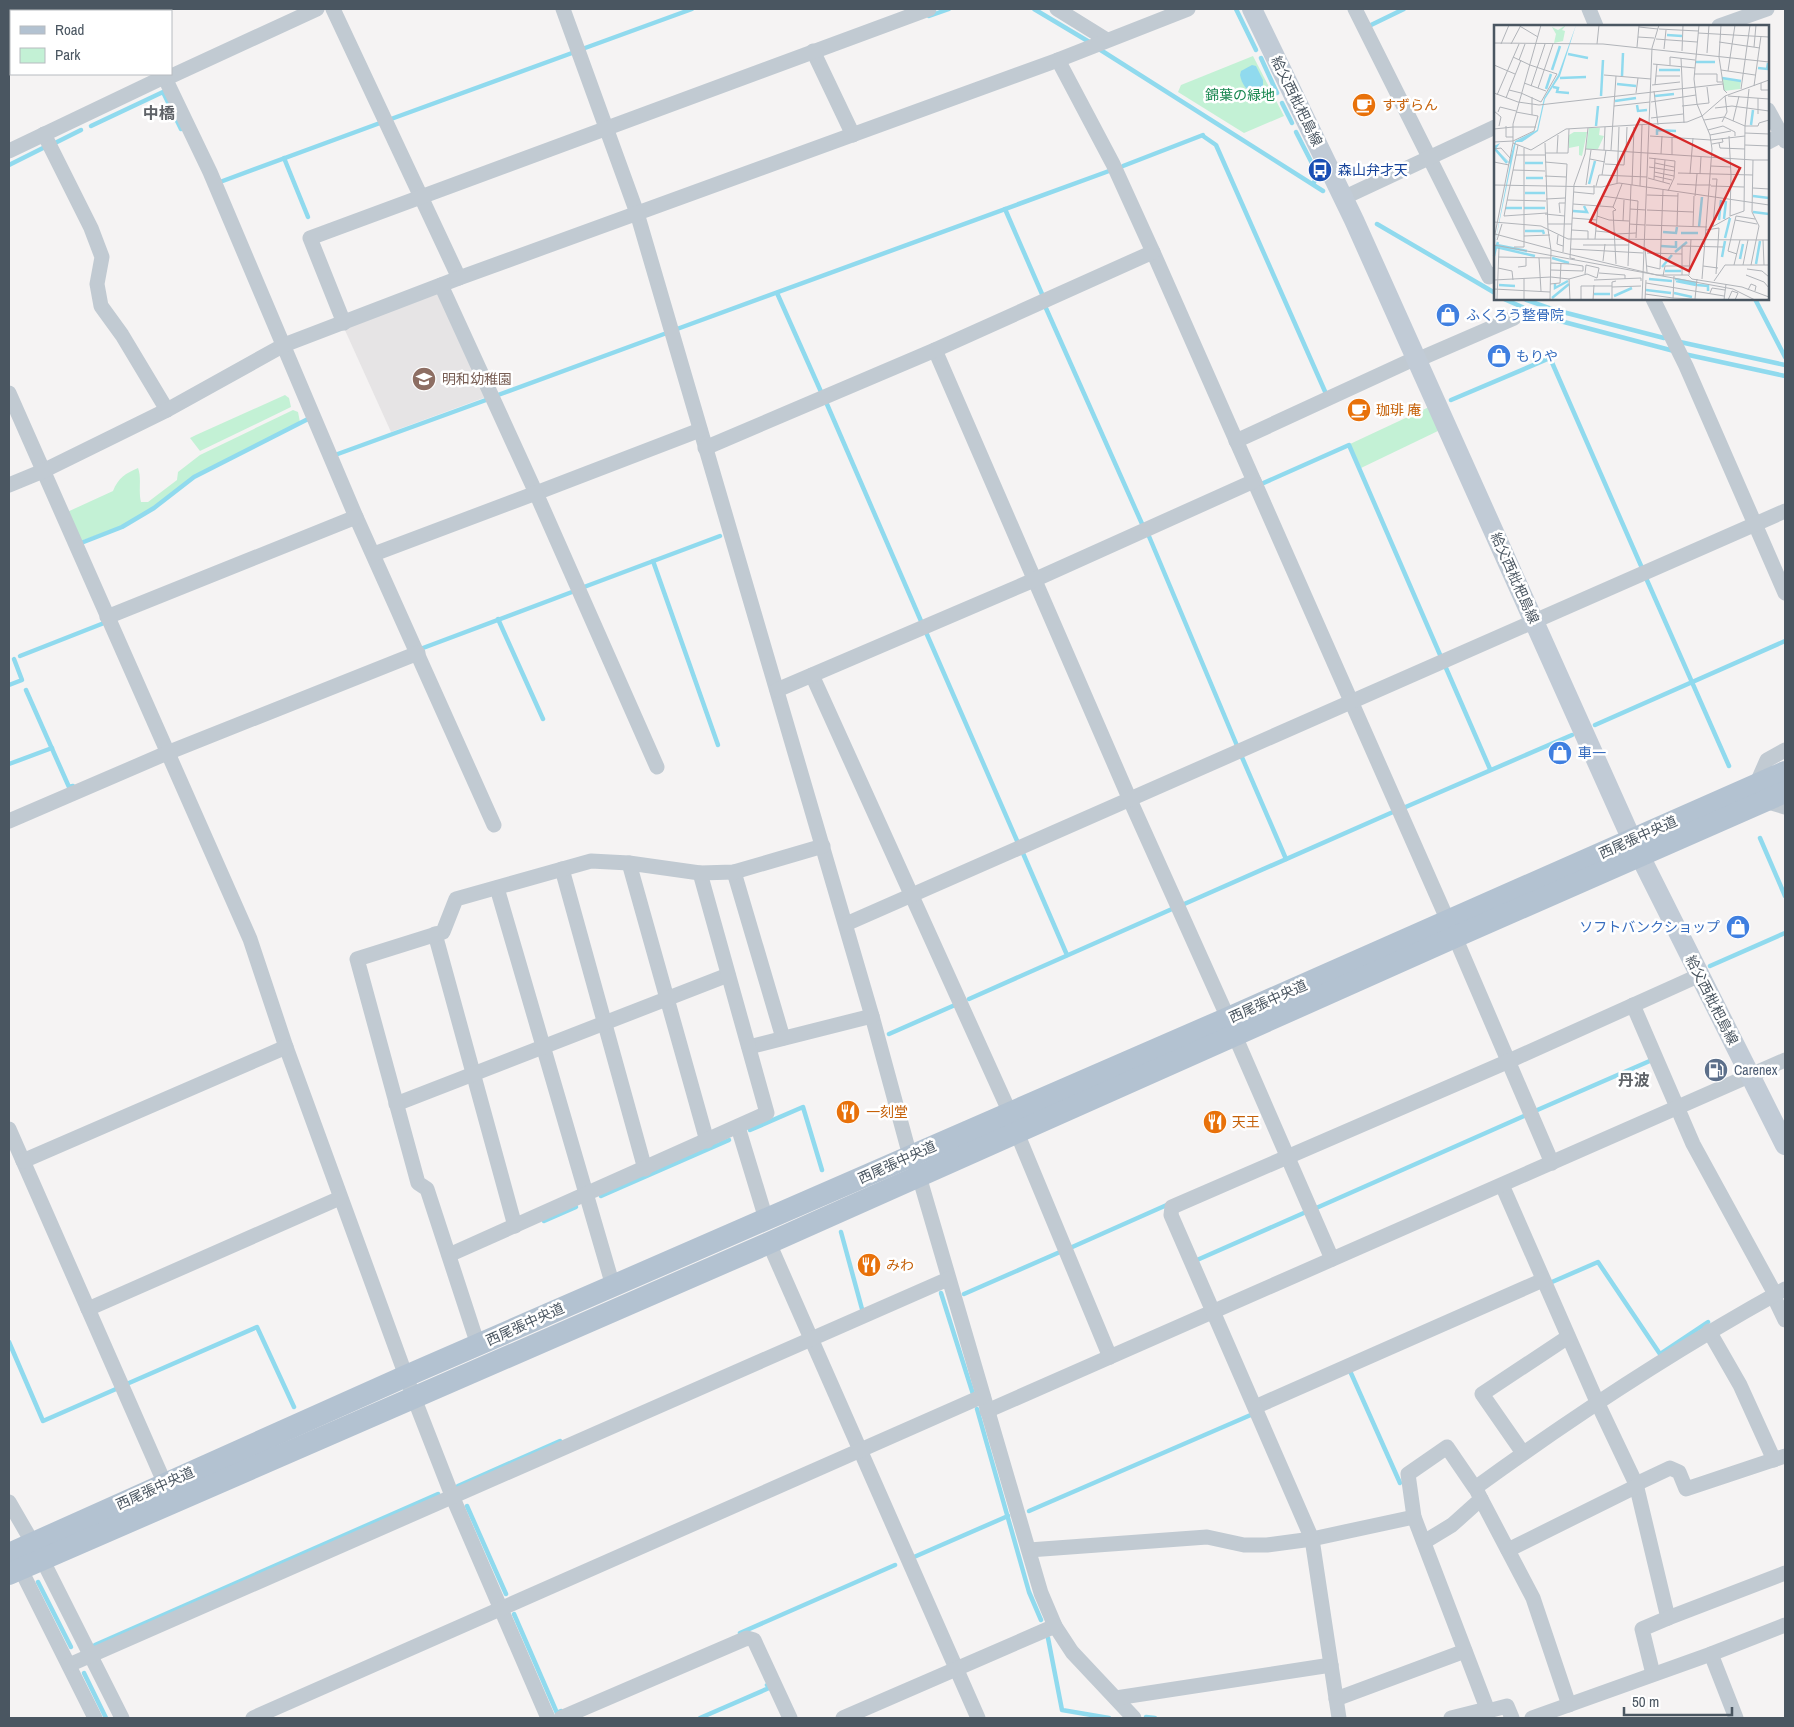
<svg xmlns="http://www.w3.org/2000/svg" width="1794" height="1727" viewBox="0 0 1794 1727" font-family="'Archivo Narrow','Noto Sans JP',sans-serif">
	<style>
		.education { fill: #e6e4e5 }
		.green { fill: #c3f1d5 }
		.water { fill: #90daee }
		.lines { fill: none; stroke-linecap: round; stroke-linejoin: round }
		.stream { stroke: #90daee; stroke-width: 4.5 }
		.street { stroke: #c1cad2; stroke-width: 15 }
		.secondary { stroke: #c1cbd6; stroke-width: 20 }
		.primary { stroke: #b3c2d1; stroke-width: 22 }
		.labels { text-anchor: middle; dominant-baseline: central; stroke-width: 5; stroke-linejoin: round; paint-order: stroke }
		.park-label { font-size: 14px; fill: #17864f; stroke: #fff }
		.street-label { font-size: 14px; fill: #4a5661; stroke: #fff }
		.food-label { font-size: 14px; fill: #c56008; stroke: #fff; text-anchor: start }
		.transit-label { font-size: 14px; fill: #164399; stroke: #fff; text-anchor: start }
		.shop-label { font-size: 14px; fill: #366cbe; stroke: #fff; text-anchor: start }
		.education-label { font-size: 14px; fill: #785e54; stroke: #fff; text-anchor: start }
		.service-label { font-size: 14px; fill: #4e5e75; stroke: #fff; text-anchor: start }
		.quarter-label { font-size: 16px; font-weight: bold; fill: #5f6368; stroke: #fff }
		.inset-river { fill: none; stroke: #90daee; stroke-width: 2.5 }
		.inset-road { fill: none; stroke: #b1b4b9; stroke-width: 1 }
		.view { fill: #d62828; fill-opacity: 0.15; stroke: #d62828; stroke-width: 2.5 }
		.inset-edge { fill: none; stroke: #4a5661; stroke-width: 2.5 }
	</style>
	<rect width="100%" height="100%" fill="#f5f3f3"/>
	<polygon class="education" points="441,291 489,396 391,432 344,328"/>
	<g class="green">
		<polygon points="1253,56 1284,116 1244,133 1178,92 1181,85"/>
		<polygon points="285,395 289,398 291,407 200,451 190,438 196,435"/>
		<polygon points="1429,407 1440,430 1361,468 1350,444"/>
		<path d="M293 410 298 412 300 422 193 476 153 507 122 526 78 542 65 513 113 491C118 478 126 473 138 468 142 479 138 490 141 502H148L177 480 178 472 200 455Z"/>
	</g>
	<path class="water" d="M1252 65 1256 66 1263 80V86C1253 100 1242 87 1240 75L1241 71Z"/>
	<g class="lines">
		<g class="stream">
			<polyline points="1034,9 1091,43"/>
			<polyline points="1236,9 1256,50"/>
			<polyline points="52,11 58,9"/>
			<polyline points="929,16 949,9"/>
			<polyline points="1371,25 1404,9"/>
			<polyline points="9,32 11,31"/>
			<polyline points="585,48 692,9"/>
			<polyline points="1099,49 1323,191"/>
			<polyline points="1261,58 1277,93"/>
			<polyline points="1282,103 1292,123"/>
			<polyline points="391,119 572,53"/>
			<polyline points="91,126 163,92 181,129"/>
			<polyline points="1296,132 1318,175 1313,184"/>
			<polyline points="1203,136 1216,145 1327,396"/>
			<polyline points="55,143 81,130"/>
			<polyline points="284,158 308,217"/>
			<polyline points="9,165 45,147"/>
			<polyline points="1123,166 1203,135"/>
			<polyline points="220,182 380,123"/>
			<polyline points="1005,209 1042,294"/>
			<polyline points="1377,224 1495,293"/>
			<polyline points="777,293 822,394"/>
			<polyline points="1504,299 1545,317 1674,351"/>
			<polyline points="1524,299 1555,310 1664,338"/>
			<polyline points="1755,299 1785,357"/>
			<polyline points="1045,306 1143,526"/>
			<polyline points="677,329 1109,171"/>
			<polyline points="1680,342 1785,365"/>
			<polyline points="1684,354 1785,376"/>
			<polyline points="498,395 664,334"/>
			<polyline points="1451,400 1550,358 1642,568"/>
			<polyline points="826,402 921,621"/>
			<polyline points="335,455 486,400"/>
			<polyline points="1259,485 1349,445 1441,657"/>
			<polyline points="1148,534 1238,748"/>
			<polyline points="81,543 122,527 154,508 194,477 308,419 310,421"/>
			<polyline points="653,561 718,745"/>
			<polyline points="1646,578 1729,766"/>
			<polyline points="584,587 720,536"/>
			<polyline points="498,619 543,719"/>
			<polyline points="925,630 1018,843"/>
			<polyline points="423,648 572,592"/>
			<polyline points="20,656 104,623"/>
			<polyline points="1446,668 1490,769"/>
			<polyline points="9,685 22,680 14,659"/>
			<polyline points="26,690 69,787 73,786"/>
			<polyline points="1595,725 1785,641"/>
			<polyline points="1241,755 1286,859"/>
			<polyline points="9,764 52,748"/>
			<polyline points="1401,809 1572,735"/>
			<polyline points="1760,838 1785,896"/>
			<polyline points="1022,851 1067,955"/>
			<polyline points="1182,905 1393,812"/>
			<polyline points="1710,966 1785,933"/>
			<polyline points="969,999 1172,909"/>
			<polyline points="889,1034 955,1005"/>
			<polyline points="1535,1111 1652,1060"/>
			<polyline points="750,1130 803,1107 822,1170"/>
			<polyline points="601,1196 729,1140"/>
			<polyline points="1314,1209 1524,1116"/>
			<polyline points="544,1221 576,1207"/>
			<polyline points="841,1232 862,1309"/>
			<polyline points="1070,1248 1169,1204"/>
			<polyline points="1197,1260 1306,1212"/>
			<polyline points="1552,1282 1598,1262 1660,1354 1708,1322"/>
			<polyline points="941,1293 973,1394"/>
			<polyline points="964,1294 1060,1252"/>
			<polyline points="9,1342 43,1421 116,1389"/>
			<polyline points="1350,1371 1400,1483"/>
			<polyline points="129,1383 257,1327 294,1407"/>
			<polyline points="977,1409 1029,1592 1041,1620"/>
			<polyline points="458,1486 560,1441"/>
			<polyline points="467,1506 506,1594"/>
			<polyline points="1029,1511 1253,1414 1254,1416"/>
			<polyline points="914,1557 1008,1516"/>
			<polyline points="38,1582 71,1647"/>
			<polyline points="514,1614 557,1713 561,1711"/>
			<polyline points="740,1633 895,1565"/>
			<polyline points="1048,1638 1062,1710 1109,1718"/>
			<polyline points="95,1645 438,1494"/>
			<polyline points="84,1673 106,1718"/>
			<polyline points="1146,1717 1155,1718"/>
			<polyline points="700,1718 769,1688 767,1685"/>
		</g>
		<g class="street">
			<polyline points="132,9 134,11"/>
			<polyline points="333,9 459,278"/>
			<polyline points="563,9 637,213 872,1016 910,1156 919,1176 1041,1593 1055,1626 1072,1652 1134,1718"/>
			<polyline points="1057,9 1107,40"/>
			<polyline points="1355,9 1489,277 1495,274"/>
			<polyline points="1589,9 1596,26"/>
			<polyline points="1719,26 1767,9"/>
			<polyline points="813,51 853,135"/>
			<polyline points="1058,60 1113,164 1153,252 1448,921"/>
			<polyline points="163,74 210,172 356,517 494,825"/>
			<polyline points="165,79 317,9"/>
			<polyline points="1768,110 1785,141"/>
			<polyline points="44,134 91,228 102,257 97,284 101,306 122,335 167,410"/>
			<polyline points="1768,142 1785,133"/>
			<polyline points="9,151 164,77"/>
			<polyline points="1343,198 1495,127"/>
			<polyline points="441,285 536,493 700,430"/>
			<polyline points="1653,299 1686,366 1785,593"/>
			<polyline points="344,323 310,238 929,9"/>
			<polyline points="935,350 1130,800 1228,1018"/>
			<polyline points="1417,360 1514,318"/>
			<polyline points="9,393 250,939 286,1047 414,1398 453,1498 548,1718"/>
			<polyline points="1236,441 1416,358"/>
			<polyline points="705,448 935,350 1153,252"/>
			<polyline points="9,485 43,471 167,410 284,345 459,278 1058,60 1188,9"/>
			<polyline points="374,554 536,493 657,767"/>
			<polyline points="107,617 356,517"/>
			<polyline points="812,675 1010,1113"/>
			<polyline points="777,690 1034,580 1254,481"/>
			<polyline points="1756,785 1767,760 1785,750"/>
			<polyline points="1765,801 1785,807"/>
			<polyline points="9,821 167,753 418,653"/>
			<polyline points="629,863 707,1141"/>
			<polyline points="562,869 645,1169"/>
			<polyline points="734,872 783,1038"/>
			<polyline points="497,888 613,1286"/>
			<polyline points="846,924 1785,511"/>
			<polyline points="435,934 515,1226"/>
			<polyline points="1455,937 1552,1163"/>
			<polyline points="1633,1005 1693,1144 1775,1294"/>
			<polyline points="1235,1036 1332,1259"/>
			<polyline points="749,1047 872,1016"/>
			<polyline points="396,1104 728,975"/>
			<polyline points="738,1127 766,1219"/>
			<polyline points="9,1129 165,1484"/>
			<polyline points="1017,1133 1110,1357"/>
			<polyline points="23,1161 286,1047"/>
			<polyline points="1502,1185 1598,1404 1636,1484 1668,1618 1642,1629 1653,1674"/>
			<polyline points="769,1243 978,1718"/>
			<polyline points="449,1255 767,1113 700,873"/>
			<polyline points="1773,1295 1785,1320"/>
			<polyline points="88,1309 340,1198"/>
			<polyline points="1709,1331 1740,1385 1774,1460"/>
			<polyline points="478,1345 427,1189 418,1183 357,959 443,932 456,899 591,861 629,863 700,873 734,872 823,846"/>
			<polyline points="1255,1407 1543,1280"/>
			<polyline points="987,1411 1785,1060"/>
			<polyline points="1523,1453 1482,1394 1568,1337"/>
			<polyline points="1636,1484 1670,1468 1679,1472 1686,1489 1785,1456"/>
			<polyline points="1481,1499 1533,1598 1569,1705"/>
			<polyline points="9,1502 42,1559 122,1718"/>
			<polyline points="1424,1542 1452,1525 1481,1499 1477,1491"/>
			<polyline points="1029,1550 1207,1537 1244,1545 1267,1545 1312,1539 1414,1517"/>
			<polyline points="1508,1550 1637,1486"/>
			<polyline points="20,1568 95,1718"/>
			<polyline points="1668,1618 1785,1573"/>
			<polyline points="1711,1654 1736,1718"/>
			<polyline points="69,1665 948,1279"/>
			<polyline points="1116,1698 1331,1665"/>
			<polyline points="1336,1699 1465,1651"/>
			<polyline points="253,1718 983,1396"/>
			<polyline points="561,1718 747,1638 754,1640 790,1718"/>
			<polyline points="843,1718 1055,1626"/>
			<polyline points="1339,1718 1312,1539 1171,1215 1172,1207 1509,1061 1700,975"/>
			<polyline points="1451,1718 1487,1709"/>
			<path d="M1512 1718 1507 1706 1488 1711 1414 1517 1408 1474 1447 1447 1475 1488C1574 1416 1678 1348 1785 1289"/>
			<polyline points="1532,1718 1711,1654 1785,1625"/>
		</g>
		<polyline class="secondary" points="1252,9 1354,220 1632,840 1785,1145"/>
		<g class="primary">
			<polyline points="9,1554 406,1376 1228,1018 1785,772"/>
			<polyline points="9,1574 769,1243 1455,937 1785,792"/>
		</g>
	</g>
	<defs>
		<g id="cafe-disc" transform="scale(1.25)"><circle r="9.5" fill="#e8710a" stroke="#fff"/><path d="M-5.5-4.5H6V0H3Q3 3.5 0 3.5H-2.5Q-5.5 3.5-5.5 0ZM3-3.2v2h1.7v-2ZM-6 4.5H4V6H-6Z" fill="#fff"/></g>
		<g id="bus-disc" transform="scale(1.25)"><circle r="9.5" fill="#1a4fb4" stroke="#fff"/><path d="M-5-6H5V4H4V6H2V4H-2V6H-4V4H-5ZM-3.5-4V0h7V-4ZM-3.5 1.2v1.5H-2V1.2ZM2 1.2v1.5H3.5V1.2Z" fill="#fff"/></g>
		<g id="shop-disc" transform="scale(1.25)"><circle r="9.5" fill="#3f7fe0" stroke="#fff"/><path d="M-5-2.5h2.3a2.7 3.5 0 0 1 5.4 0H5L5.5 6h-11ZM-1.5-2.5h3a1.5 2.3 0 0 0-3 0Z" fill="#fff"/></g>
		<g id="school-disc" transform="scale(1.25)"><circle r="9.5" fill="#8d6e63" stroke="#fff"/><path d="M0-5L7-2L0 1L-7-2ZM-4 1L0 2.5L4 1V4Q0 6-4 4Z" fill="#fff"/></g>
		<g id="fuel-disc" transform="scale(1.25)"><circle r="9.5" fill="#5c6f8a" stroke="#fff"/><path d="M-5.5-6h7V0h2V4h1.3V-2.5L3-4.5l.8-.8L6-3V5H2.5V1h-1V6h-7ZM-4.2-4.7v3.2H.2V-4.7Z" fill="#fff"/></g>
		<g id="restaurant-disc" transform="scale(1.25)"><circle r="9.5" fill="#e8710a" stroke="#fff"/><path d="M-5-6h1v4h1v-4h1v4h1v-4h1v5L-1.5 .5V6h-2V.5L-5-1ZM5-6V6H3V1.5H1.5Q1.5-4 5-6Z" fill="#fff"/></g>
	</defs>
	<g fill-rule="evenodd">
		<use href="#cafe-disc" x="1364" y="105"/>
		<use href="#bus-disc" x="1320" y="170"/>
		<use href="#shop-disc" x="1448" y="315"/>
		<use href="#shop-disc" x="1499" y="356"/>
		<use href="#school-disc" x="424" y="379"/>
		<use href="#cafe-disc" x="1359" y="410"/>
		<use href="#shop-disc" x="1560" y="753"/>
		<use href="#shop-disc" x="1738" y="927"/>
		<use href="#fuel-disc" x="1716" y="1070"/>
		<use href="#restaurant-disc" x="848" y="1112"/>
		<use href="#restaurant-disc" x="1215" y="1122"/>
		<use href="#restaurant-disc" x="869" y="1265"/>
	</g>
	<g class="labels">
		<g class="park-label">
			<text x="1240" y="95">錦葉の緑地</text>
		</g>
		<g class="street-label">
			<text transform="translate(1297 101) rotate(64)">給父西枇杷島線</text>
			<text transform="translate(1515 578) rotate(66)">給父西枇杷島線</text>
			<text transform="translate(1638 837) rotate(-24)">西尾張中央道</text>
			<text transform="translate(1712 1000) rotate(63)">給父西枇杷島線</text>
			<text transform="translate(1268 1001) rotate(-24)">西尾張中央道</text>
			<text transform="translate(897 1162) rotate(-24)">西尾張中央道</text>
			<text transform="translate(525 1324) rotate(-24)">西尾張中央道</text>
			<text transform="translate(155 1488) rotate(-24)">西尾張中央道</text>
		</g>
		<g class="food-label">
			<text x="1382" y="105">すずらん</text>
			<text x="1376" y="410">珈琲 庵</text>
			<text x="866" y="1112">一刻堂</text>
			<text x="1232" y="1122">天王</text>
			<text x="886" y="1265">みわ</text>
		</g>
		<g class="transit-label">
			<text x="1338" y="170">森山弁才天</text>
		</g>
		<g class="shop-label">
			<text x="1466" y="315">ふくろう整骨院</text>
			<text x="1516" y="356">もりや</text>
			<text x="1578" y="753">車一</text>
			<text x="1720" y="927" text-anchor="end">ソフトバンクショップ</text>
		</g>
		<g class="education-label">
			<text x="442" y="379">明和幼稚園</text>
		</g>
		<g class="service-label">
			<text x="1734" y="1070">Carenex</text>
		</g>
		<g class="quarter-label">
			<text x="159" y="113">中橋</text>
			<text x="1634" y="1080">丹波</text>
		</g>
	</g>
	<g transform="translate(1494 25)">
		<rect width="275" height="275" fill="#f5f3f3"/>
		<path d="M72 0 68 5 71 6 69 16 60 18 62 9 58 2 64 5ZM228 53 247 56 246 64 230 66ZM95 103H106L105 110 110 111 104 124H92ZM80 107H93L88 131 85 130V121L75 123V110Z" fill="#c3f1d5"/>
		<path d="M82 0 66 51 51 74 44 106 28 117H22L0 223 16 139 0 123V121L6 118 2 124 15 137 21 116 43 105 50 73 64 50Z" fill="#90daee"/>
		<path class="inset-river" d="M173 10 188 11M74 29 94 33M202 37H221M264 43 273 44 274 38M58 45 66 21M165 45H186M128 51 129 28M66 53 92 52M228 53 247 56M123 59 142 61M59 62 64 63 63 67 75 68M52 64 57 49M107 71 109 35M161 71 180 69M121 76 142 73M143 80 144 86 153 85M257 100 259 85M102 101 104 81M163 110V105L182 106M1 124 13 138M31 138H49M32 153H49M95 159 101 136M31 168H51M259 171 275 173M12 183H28M30 183H51M79 186 93 187 90 181M259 187 275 189M230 194 232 176M225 195 227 175M205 202 208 172M31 206H49L50 209M169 207 182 208 183 202M187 208H204M231 213 236 193M4 217 3 220 33 226M167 221 182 222V216M181 227 193 217M0 231 2 222 41 231M228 232 231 216M58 233 75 238M246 234 249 219M262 239 266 216M168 242 178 230M171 246H187M155 254 178 256M181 254 202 258M182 256 202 260M61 259V263L74 256M5 260 21 261M203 260 214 261V266M152 265 177 268M180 268 198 272M100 269H116M120 271 138 263M58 273 75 259"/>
		<path class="inset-road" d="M24 0 44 12M205 0 200 54 203 79 216 110 218 124 208 254M227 0 225 32 230 65 233 68M145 2 164 4M165 4 204 6M204 8 275 12M144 12 160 13M162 14 203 17M225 17 266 23M0 18 109 19 275 37M7 19 15 0M17 19 26 2M103 19 105 0M143 22 145 0M260 22 262 0M170 24 172 5M188 26 189 0M213 28 215 0M19 32 36 40M187 33 190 98M25 35 31 19M159 39 201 43M0 40 21 49M176 40V32L201 35M227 45 261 50M234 46 241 0M200 49H223V57H228M110 50 157 54M162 51H186M30 58 52 66M267 58V65H275M158 60 186 57M161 60 163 39M37 61 51 19M260 61 267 11M44 63 59 19M247 64 256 0M15 65 27 35M160 66 164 100M0 68 24 77 45 80 229 59M27 68 47 77 63 49 36 40M142 68 144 53M3 70 25 19M234 71 275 74M38 72V90M12 73 15 65 27 68M264 73V89M157 77 202 70M120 81 156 77M188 81 215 78 213 62M221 83 238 81 275 86M0 86 7 92 5 101M4 87 6 82 22 86M22 87 44 91M157 93 189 89M210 95 230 92 251 101H264L265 98 275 95M239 96 245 71M228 97 233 87 231 71M12 101V112H19M19 102H42M0 104 19 102M214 105 229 101 241 107V111M251 108 275 109M216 110 237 106M156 111 217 115 251 111M235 111 237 150M0 117 19 116 40 106 44 91M19 118 37 125 72 104 193 97 208 91 231 71 275 55M51 118 54 204M225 118 226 123 251 124M218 119 229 117 228 113M24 120 10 191 53 188M251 120 275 121M0 124 7 123 16 133M92 124 259 135M110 125 111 102M117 125 122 51M132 126 133 102M51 128H74L75 104M63 128 64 110M167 129 168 111M22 130H51M178 130V112M155 133 181 136 180 153 174 166M96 134 111 137M0 137 15 140M51 137 73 139 69 227M161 138 180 142M111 139 130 140 131 126M217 141 237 142M155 142 181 146M19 145 51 146M160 147 180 151M184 148 259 150M196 149 199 113M206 149 207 132M108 150 153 152M237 150 236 191 250 186 251 101 255 64M51 151 72 152M160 151 178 155M154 153 176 159M160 154 161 133M218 154H223L219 201M169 157 171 135M123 158 125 102M183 159 202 160 203 149M0 160 108 162 125 158 275 180M92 160 97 125M138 160 140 102M102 161 105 150H108L112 125M146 161 148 100M217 161 250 162M259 163 275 164M80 167 100 169V160M153 170 184 171M201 171 202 160H217M52 174 71 173M13 175 52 176M79 179 119 182M106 180 108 171 144 176 142 213M136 184 152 185M153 185 199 187M66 188 65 178H71M51 189 71 191M103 191 115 195 135 196M78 193 103 195M241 195 263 199M129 196 130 175M0 197 47 201 74 214 275 215M54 199H78M135 199 151 200M152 200 213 202M183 201 184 168M199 202 200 171M218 202 236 192M54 204 57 225 56 275M78 205 94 206V214M212 205 225 203 222 249M102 206 122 208M1 209 57 224M122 209 142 208M64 210 63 219 69 221M30 211 56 210M0 214 19 118V99L47 0M101 214 104 181M3 215 8 199M269 215 270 240M0 220 239 264 261 275M89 220H135M20 222H30V123M151 222 153 247M77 224 149 228M57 225 163 250H194L198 254 248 262 275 272M153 228 188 229M243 229 234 226 242 191 261 194M4 232 57 233M45 233 47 266M81 234 76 233 80 160 91 129 94 103M109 236 111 219M57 238 76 239M122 239 119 186 122 185 119 182 128 159M240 240 246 215M249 240 254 215M257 240 265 201 258 187 259 135H275M134 241 137 160M153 241 166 244 169 165M209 241 224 243M24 242 32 241V233M4 243 18 246 19 255M253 244 268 246 275 252M57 245 89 246V241L76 239M105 248 131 250V254M188 250V221L229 222M195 250 197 214M252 250 270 257 275 263M169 251 171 241H196M57 252 75 254 93 249 103 253 105 243 92 240 91 249M75 254 76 275M0 255 57 252M100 255 147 253V256M220 256 231 240H275M152 258 230 271M56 259 66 258 67 238M118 262 147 261M0 264 56 267M254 265 257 259 262 261 261 266M216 268 218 263 231 265M151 269 179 273M179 273 219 275M179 273 180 251M201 274 203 254M3 275 5 223M30 275V253M87 275V261H118M99 275 100 260M118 275V257L122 256M148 275 158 23 165 0M151 275 152 255M230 275 232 259M234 275 238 266 244 268 241 275"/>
		<path class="view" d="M146 94 246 143 195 246 96 197Z"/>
		<rect width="275" height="275" class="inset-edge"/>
	</g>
	<rect width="1794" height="1727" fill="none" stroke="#4a5661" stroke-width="20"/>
	<rect x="10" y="10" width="162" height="65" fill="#ffffff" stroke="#b7bbc0"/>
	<rect x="20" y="26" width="25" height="8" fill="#b3c2d1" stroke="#b7bbc0"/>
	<text x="55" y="35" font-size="15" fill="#4a5661">Road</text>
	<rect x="20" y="48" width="25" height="15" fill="#c3f1d5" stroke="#b7bbc0"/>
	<text x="55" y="60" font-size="15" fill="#4a5661">Park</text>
	<path d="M1624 1707v8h108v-8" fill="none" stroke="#4a5661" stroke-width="2.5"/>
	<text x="1632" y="1707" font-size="15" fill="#4a5661" stroke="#ffffff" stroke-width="4" paint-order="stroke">50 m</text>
</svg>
